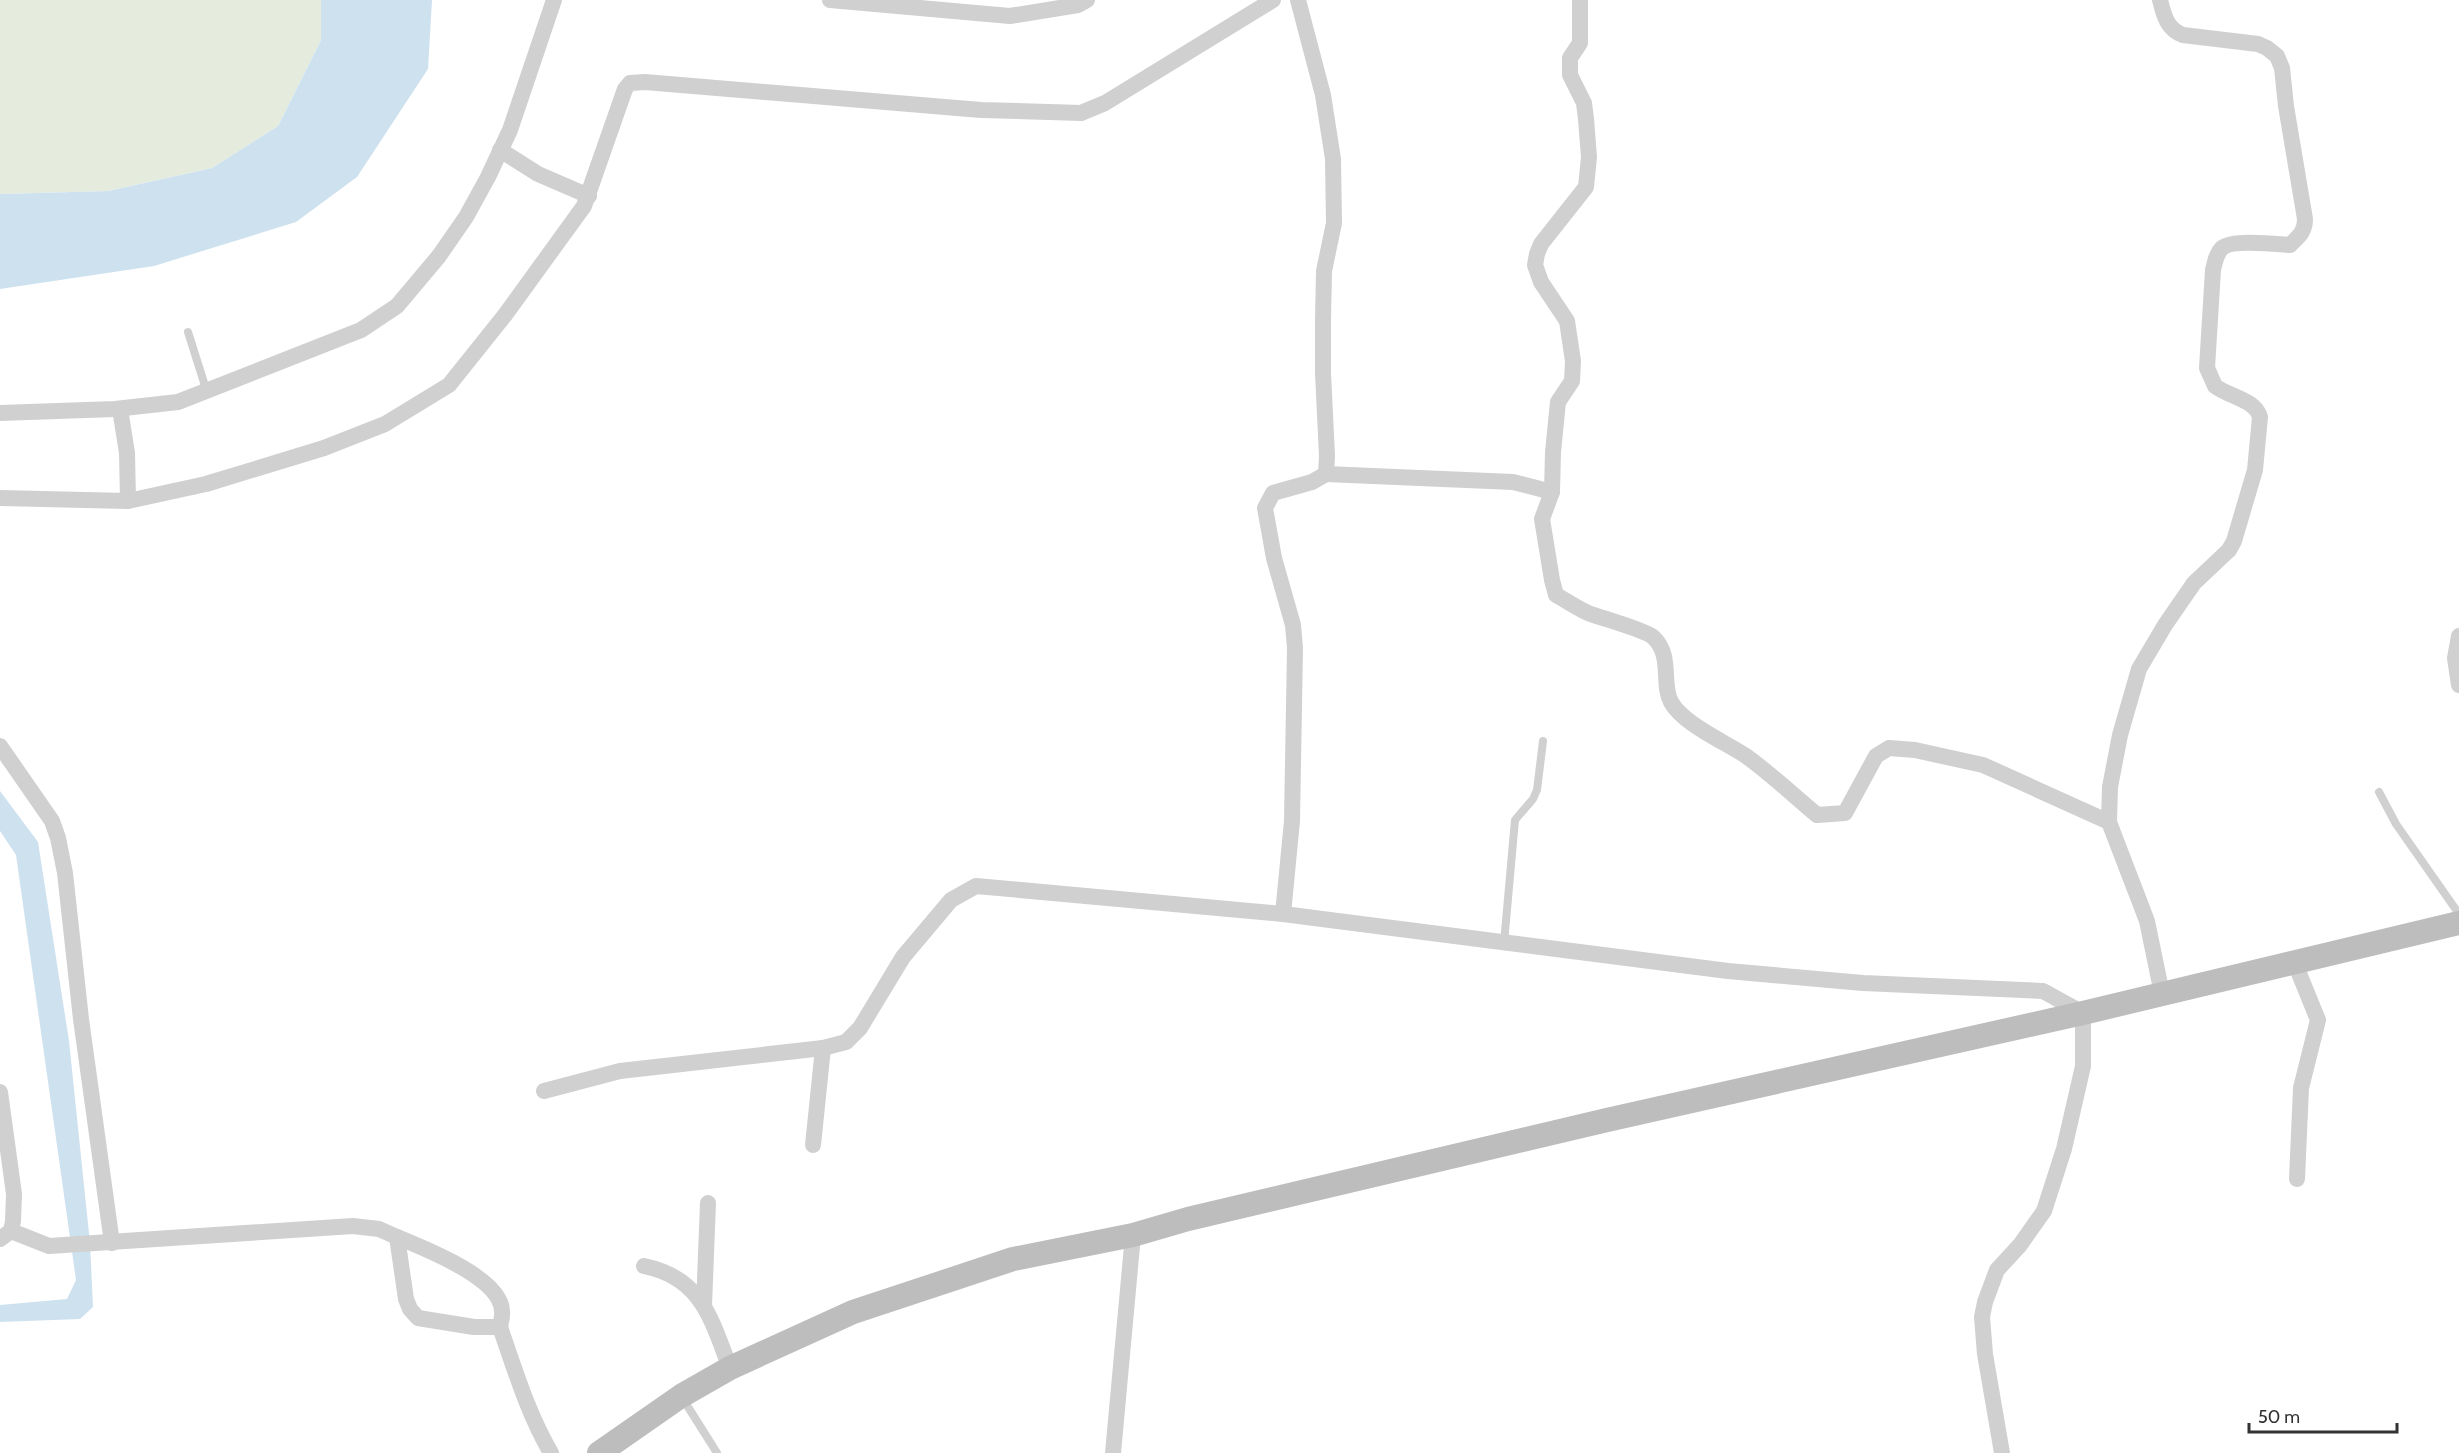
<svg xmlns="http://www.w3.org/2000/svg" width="2459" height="1453" viewBox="0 0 2459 1453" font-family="Cabin,sans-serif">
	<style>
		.green { fill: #e5ecde }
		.water { fill: #cee1ef }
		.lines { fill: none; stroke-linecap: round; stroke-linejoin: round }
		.service { stroke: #d0d0d0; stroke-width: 8 }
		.minor { stroke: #d0d0d0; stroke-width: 16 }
		.secondary { stroke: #bdbdbd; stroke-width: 24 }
	</style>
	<rect width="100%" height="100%" fill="#fff"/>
	<polygon class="green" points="0,0 321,0 321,40 278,126 212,168 108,191 0,194"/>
	<g class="water">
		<polygon points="321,0 432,0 428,69 357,177 296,222 154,266 0,289 0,194 108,191 212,168 278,126 321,40"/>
		<polygon points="0,791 38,842 69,1041 90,1243 93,1307 80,1319 0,1322 0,1305 67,1299 76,1280 16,855 0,831"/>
	</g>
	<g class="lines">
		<g class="service">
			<polyline points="188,332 206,389"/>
			<polyline points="2379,792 2396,824 2459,914"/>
			<polyline points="1504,943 1515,820 1533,799 1537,790 1543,741"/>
			<polyline points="683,1399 717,1453"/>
		</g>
		<g class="minor">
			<polyline points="830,0 1010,16 1078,5 1087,0"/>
			<path d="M1580 0V43L1570 58V75L1584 103 1586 119 1589 157 1586 187 1541 244 1537 254 1535 265 1541 282 1567 321 1573 361 1572 381 1558 402 1553 452 1552 492 1542 519 1552 580 1556 595C1567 601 1577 608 1588 613 1601 618 1645 630 1653 637 1673 655 1661 684 1671 702 1683 724 1725 742 1746 756 1771 774 1793 795 1817 815L1845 813 1876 756 1889 748 1915 750 1983 765 2109 822"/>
			<path d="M2160 0C2164 16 2167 29 2183 35L2258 44 2267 48 2277 56 2282 68 2286 106 2305 219C2305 232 2299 236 2290 245 2276 244 2232 239 2222 248 2216 254 2215 262 2213 270L2207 368 2215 386C2229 397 2255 399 2260 417L2255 470 2234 541 2229 550 2194 583 2165 625 2139 669 2120 735 2110 787 2109 822 2147 921 2162 994"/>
			<polyline points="500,150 538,174 589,196"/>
			<polyline points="120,409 127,453 128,501"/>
			<polyline points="0,413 115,409 178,402 361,330 397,306 439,256 466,217 488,177 510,130 554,0"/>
			<polyline points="1326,474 1513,482 1552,492"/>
			<polyline points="0,498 128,501 206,484 324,448 385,424 449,385 505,315 584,206 625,89 630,83 645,82 981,110 1081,113 1105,103 1273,0"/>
			<polyline points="2459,636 2455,658 2459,685"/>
			<polyline points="0,746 52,821 58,838 65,873 81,1019 112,1243"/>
			<polyline points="1283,914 1292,821 1295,648 1293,625 1274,558 1265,508 1273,493 1312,482 1326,474 1327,456 1323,373 1323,321 1324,271 1334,223 1333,159 1323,95 1298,0"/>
			<polyline points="2294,961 2318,1020 2301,1088 2297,1179"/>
			<polyline points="544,1091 620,1071 823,1048 846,1042 860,1028 903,957 951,900 976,886 1283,914 1728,971 1863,983 2043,991 2083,1013 2083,1066 2064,1149 2044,1211 2020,1245 1997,1270 1985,1302 1982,1317 1985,1354 2002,1453"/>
			<polyline points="0,1092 14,1194 13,1221 11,1231 0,1239"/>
			<polyline points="813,1145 823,1048"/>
			<path d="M11 1231 49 1246 353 1226 379 1229 397 1237 406 1299 410 1309 418 1318 474 1327H500C515 1370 528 1414 551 1453"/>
			<path d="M397 1237C424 1248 486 1273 499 1300 504 1309 502 1318 500 1327"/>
			<path d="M644 1266C702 1278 711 1319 730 1368"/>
			<polyline points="704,1306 708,1203"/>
			<polyline points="1113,1453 1133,1235"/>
		</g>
		<polyline class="secondary" points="599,1453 681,1396 730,1368 853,1312 1013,1259 1133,1235 1188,1219 1607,1120 2083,1013 2459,923"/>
	</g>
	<path d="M2249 1423v9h148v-9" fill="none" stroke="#333333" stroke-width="3"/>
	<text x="2258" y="1423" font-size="18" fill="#333333" stroke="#ffffff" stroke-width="4.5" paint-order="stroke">50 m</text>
</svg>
